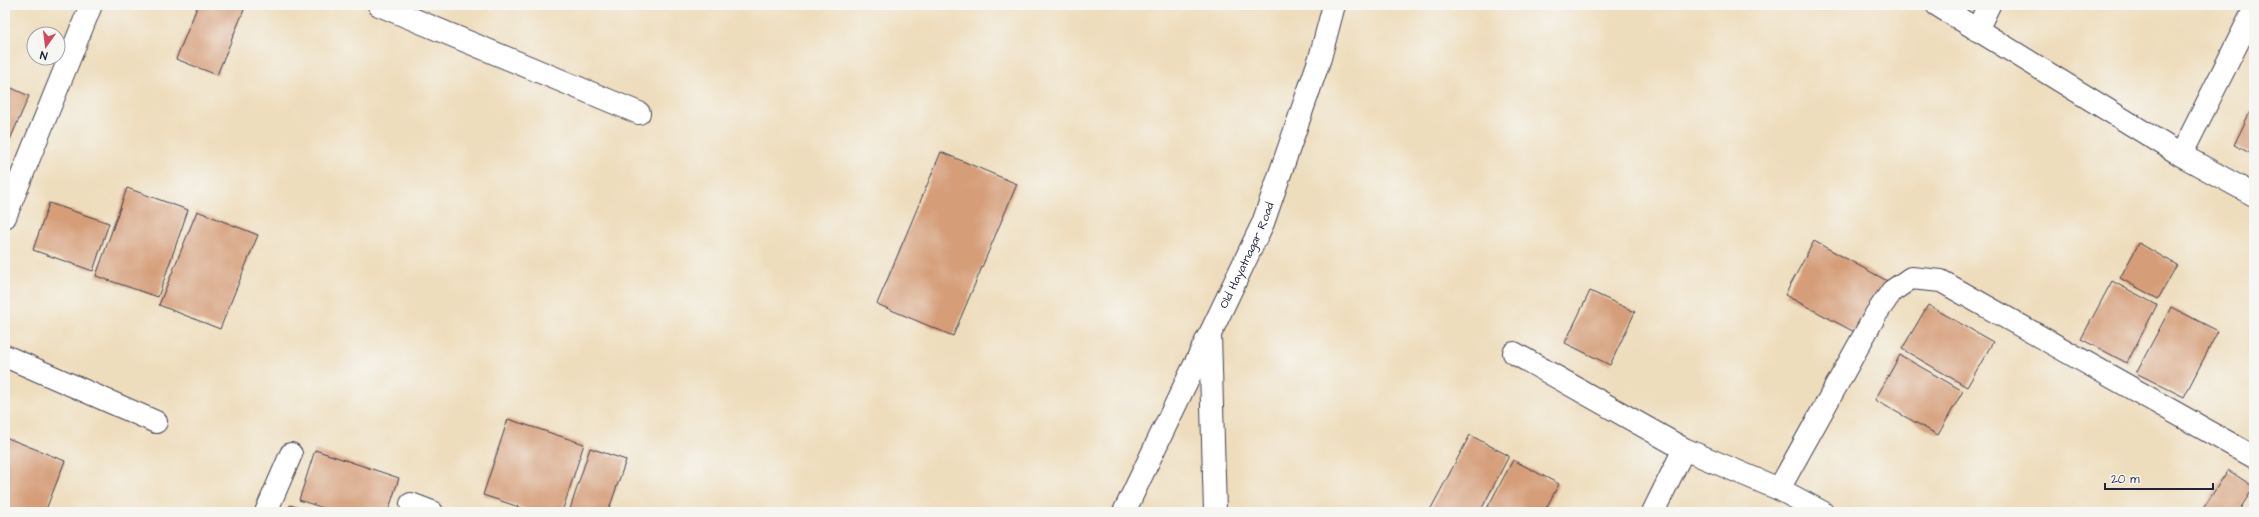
<svg xmlns="http://www.w3.org/2000/svg" width="2259" height="517" viewBox="0 0 2259 517" font-family="'Architects Daughter',sans-serif">
	<style>
		.building { fill: #d59d78 }
		.lines { fill: none; stroke-linecap: round; stroke-linejoin: round }
		.minor-casing { stroke: #413e4e; stroke-width: 24 }
		.minor { stroke: #fff; stroke-width: 22 }
		.labels { text-anchor: middle; dominant-baseline: central; stroke-width: 3; stroke-linejoin: round; paint-order: stroke }
		.street-label { font-size: 12px; fill: #22223b; stroke: #f6f6f2 }
	</style>
	<rect width="100%" height="100%" fill="#f6f6f2"/>
	<filter id="ink" filterUnits="userSpaceOnUse"><feTurbulence type="fractalNoise" baseFrequency=".025" numOctaves="2"/><feDisplacementMap in="SourceGraphic" scale="8" xChannelSelector="R" yChannelSelector="G"/><feConvolveMatrix kernelMatrix="1 2 1 2 8 2 1 2 1" color-interpolation-filters="sRGB"/></filter>
	<filter id="wash" filterUnits="userSpaceOnUse"><feTurbulence type="fractalNoise" baseFrequency=".012" numOctaves="4" result="noise"/><feDisplacementMap in="SourceGraphic" scale="16" xChannelSelector="R" yChannelSelector="G"/><feGaussianBlur stdDeviation="0.9" result="paint"/><feColorMatrix in="noise" values="0 0 0 0 0 0 0 0 0 0 0 0 0 0 0 0 0 1.4 0 .05"/><feComposite in="paint" operator="in"/></filter>
	<g filter="url(#wash)">
		<rect width="100%" height="100%" fill="#eeddbc"/>
		<g id="blocks">
			<g class="building">
				<polygon points="198,5 246,5 217,75 176,59"/>
				<polygon points="5,85 29,96 5,151"/>
				<polygon points="2250,112 2254,114 2254,155 2234,145"/>
				<polygon points="941,152 1017,184 953,336 877,304"/>
				<polygon points="127,188 188,210 158,297 96,276"/>
				<polygon points="49,203 109,223 93,271 33,250"/>
				<polygon points="197,211 258,235 220,329 159,305"/>
				<polygon points="1814,241 1891,283 1862,336 1785,295"/>
				<polygon points="2139,243 2177,265 2158,299 2120,278"/>
				<polygon points="2112,281 2157,305 2127,363 2081,339"/>
				<polygon points="1590,291 1635,312 1610,365 1565,343"/>
				<polygon points="1928,305 1993,342 1967,387 1902,349"/>
				<polygon points="2171,307 2218,331 2184,397 2136,373"/>
				<polygon points="1900,355 1963,391 1938,435 1875,400"/>
				<polygon points="508,419 584,444 562,512 534,512 483,495"/>
				<polygon points="1470,435 1509,456 1480,512 1429,512"/>
				<polygon points="5,437 65,461 45,512 5,512"/>
				<polygon points="590,448 626,460 608,512 569,512"/>
				<polygon points="315,450 399,478 388,512 336,512 299,500"/>
				<polygon points="1513,460 1559,484 1544,512 1485,512"/>
				<polygon points="2228,470 2254,487 2238,512 2201,512"/>
				<polygon points="290,505 311,512 288,512"/>
			</g>
		</g>
	</g>
	<g filter="url(#ink)">
		<use href="#blocks" fill-opacity="0" stroke="#413e4e" stroke-width="1"/>
		<g class="lines">
			<g class="minor-casing">
				<g id="minor">
					<polyline points="379,5 639,113"/>
					<polyline points="1937,5 2181,155 2254,195"/>
					<polyline points="1977,30 1989,5"/>
					<polyline points="2181,155 2254,10"/>
					<polyline points="5,217 91,5"/>
					<polyline points="1514,353 1684,449"/>
					<polyline points="5,356 156,422"/>
					<polyline points="1779,489 1876,314 1892,291 1911,278 1941,281 2254,457"/>
					<polyline points="411,504 432,512"/>
					<polyline points="266,512 291,454"/>
					<polyline points="1124,512 1208,337"/>
					<path id="s1" d="M1215 512 1210 334 1263 223 1320 58 1334 5"/>
					<polyline points="1653,512 1684,449 1779,489 1822,512"/>
				</g>
			</g>
			<use href="#minor" class="minor"/>
		</g>
	</g>
	<g class="labels">
		<g class="street-label">
			<text stroke="none"><textPath href="#s1" startOffset="265">Old Hayatnagar Road</textPath></text>
		</g>
	</g>
	<rect width="2259" height="517" fill="none" stroke="#f6f6f2" stroke-width="20"/>
	<g transform="translate(46 46) rotate(194)"><circle r="19" fill="#f6f6f2" stroke="#a1a1a9"/>
	<path d="M0-3L7 15L0 10L-7 15Z" fill="#d1495b"/>
	<text y="-6" font-size="11" font-weight="bold" text-anchor="middle" fill="#22223b">N</text>
	</g>
	<path d="M2105 483v6h108v-6" fill="none" stroke="#22223b" stroke-width="2"/>
	<text x="2111" y="483" font-size="12" fill="#22223b" stroke="#f6f6f2" stroke-width="3" paint-order="stroke">20 m</text>
</svg>
